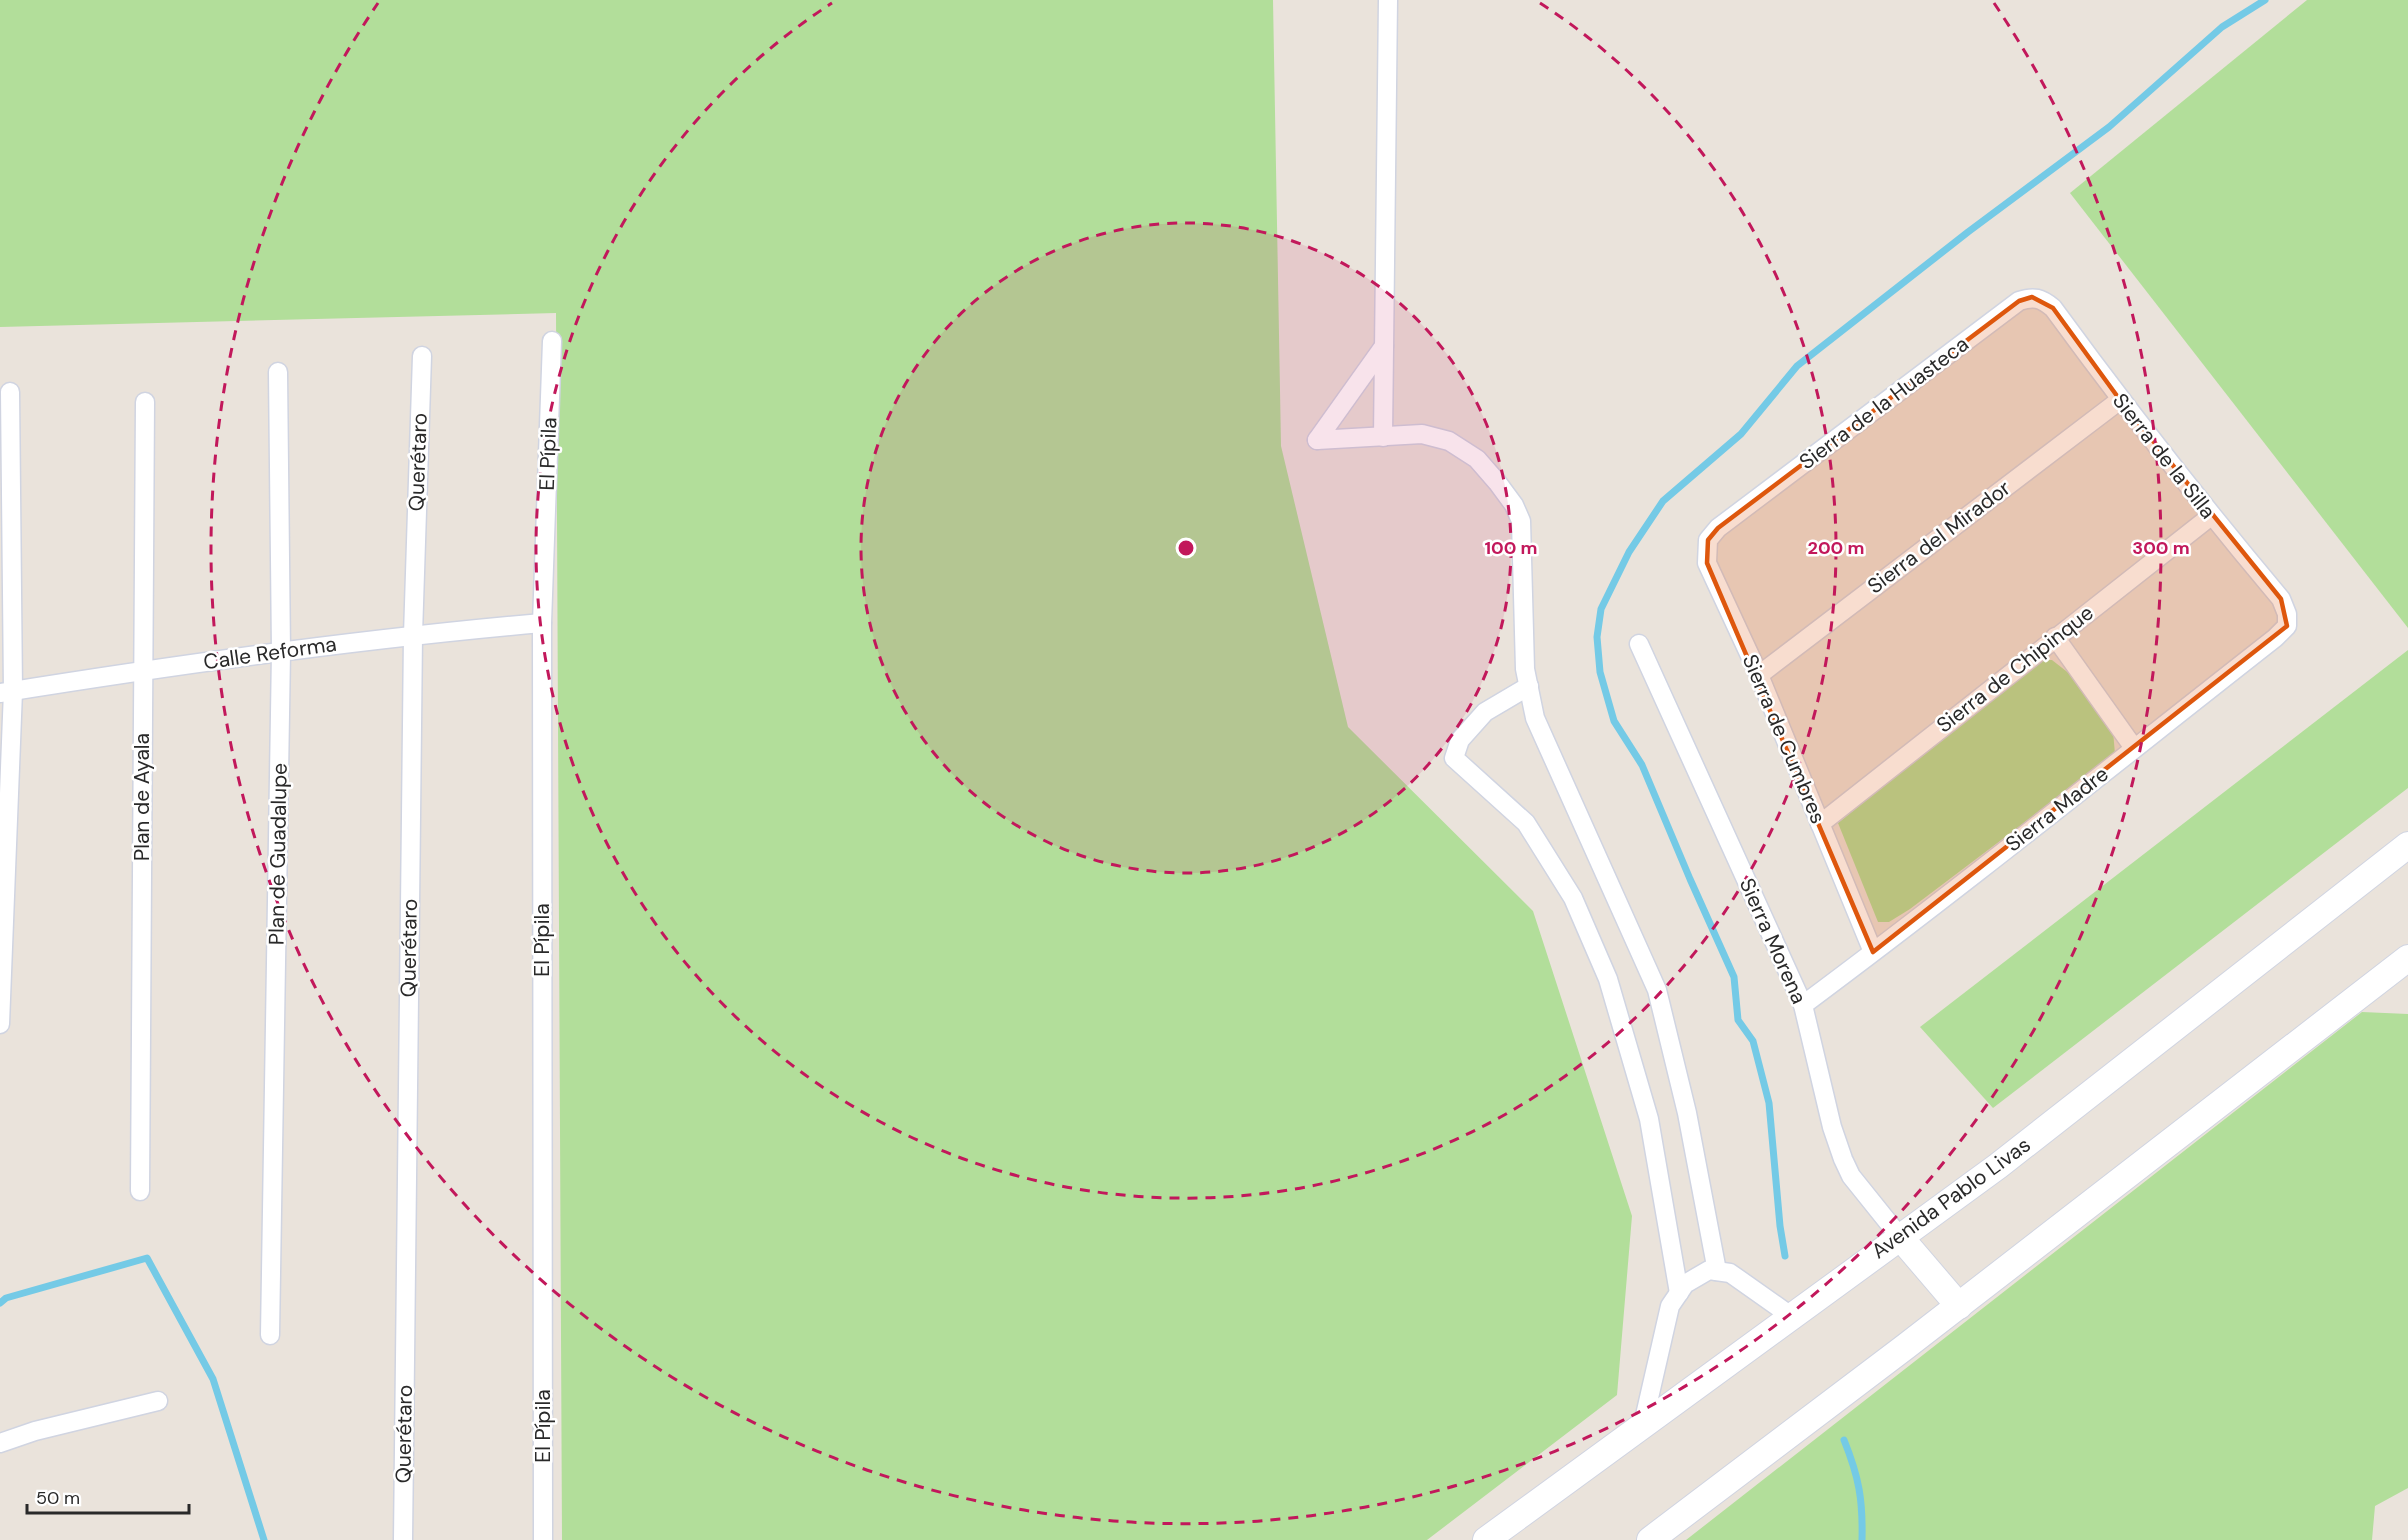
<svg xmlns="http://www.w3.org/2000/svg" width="2408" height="1540" viewBox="0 0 2408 1540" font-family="'DM Sans',sans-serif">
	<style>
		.green { fill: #b2de9a }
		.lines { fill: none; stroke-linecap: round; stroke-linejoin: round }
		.stream { stroke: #74cae6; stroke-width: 7 }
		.minor-casing { stroke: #d0d4e1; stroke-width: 21 }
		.secondary-casing { stroke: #d0d4e1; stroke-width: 28 }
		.minor { stroke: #fff; stroke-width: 18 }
		.secondary { stroke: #fff; stroke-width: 26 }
		.marked { fill: #de570d; fill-opacity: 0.2; stroke: #de570d; stroke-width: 4.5; stroke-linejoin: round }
		.ring { fill: none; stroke: #c2185b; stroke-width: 3; stroke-dasharray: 10 8 }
		.labels { text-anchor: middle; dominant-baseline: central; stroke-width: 5; stroke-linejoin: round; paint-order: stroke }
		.street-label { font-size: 21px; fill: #292929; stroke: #fff }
		.centre { fill: #c2185b; stroke: #fff; stroke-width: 3 }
		.ring-label { font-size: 18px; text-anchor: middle; font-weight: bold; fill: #c2185b; stroke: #fff; stroke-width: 5; stroke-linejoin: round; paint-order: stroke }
	</style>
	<rect width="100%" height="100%" fill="#eae3db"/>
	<g class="green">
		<polygon points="0,0 1273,0 1281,446 1348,727 1533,911 1632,1216 1617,1395 1427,1540 562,1540 556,313 0,327"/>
		<polygon points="2307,0 2408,0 2408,628 2070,193"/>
		<polygon points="2408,650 2408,788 1993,1108 1920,1027"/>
		<polygon points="2038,660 2052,660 2075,678 2113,731 2115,754 1910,909 1889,922 1878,922 1838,823"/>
		<polygon points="2362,1012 2408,1014 2408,1488 2375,1506 2372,1540 1686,1540"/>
	</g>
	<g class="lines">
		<g class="stream">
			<polyline points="1785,1256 1780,1226 1769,1103 1753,1041 1738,1020 1734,977 1690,879 1642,765 1614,721 1600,672 1597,637 1601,609 1629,552 1663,501 1741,434 1797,366 1968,232 2109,127 2222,27 2265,0"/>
			<polyline points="0,1303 6,1298 147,1258 213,1379 264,1540"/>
			<path d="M1844 1440C1859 1477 1863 1500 1862 1540"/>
		</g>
		<g class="minor-casing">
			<g id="minor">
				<polyline points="1383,437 1388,0"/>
				<polyline points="1317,440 1422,434 1449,441 1477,459 1497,482 1514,505 1521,521 1525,669 1535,718 1657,990 1687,1113 1717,1271"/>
				<polyline points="1317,440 1384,346"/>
				<polyline points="2055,637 2134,748"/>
				<polyline points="1639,644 1803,1005 1832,1127 1843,1159 1851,1176 1900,1237"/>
				<polyline points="1759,675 2120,400"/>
				<polyline points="1529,686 1485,712 1460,740 1454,758 1526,823 1573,898 1608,979 1649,1119 1679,1293"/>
				<path d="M0 693C180 664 360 639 542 623"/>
				<polyline points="1820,824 2211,516"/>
				<path d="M1803 1005C1963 886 2118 761 2275 638L2287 626V614L2281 599C2202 505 2126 408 2053 308 2041 298 2034 296 2019 301L1718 528 1708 540 1707 563 1759 675 1873 952"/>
				<polyline points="0,1024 13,691 10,392"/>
				<polyline points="140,1191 145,402"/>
				<polyline points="270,1335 281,652 278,372"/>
				<polyline points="1643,1424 1670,1306 1685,1284 1709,1270 1730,1273 1791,1316"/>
				<polyline points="0,1443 35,1431 158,1401"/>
				<polyline points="403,1540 413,635 422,356"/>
				<polyline points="543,1540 542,623 552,341"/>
			</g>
		</g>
		<g class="secondary-casing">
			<g id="secondary">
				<polyline points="1900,1237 1959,1306"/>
				<polyline points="1486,1540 1998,1166 2408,845"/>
				<polyline points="1650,1540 1905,1347 2408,958"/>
			</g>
		</g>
		<use href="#minor" class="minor"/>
		<use href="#secondary" class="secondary"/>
	</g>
	<path class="marked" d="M2032 297 2053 308 2120 400 2281 599 2287 626 1873 952 1707 563 1708 540 1718 528 2019 301Z"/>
	<circle cx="1186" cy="548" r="325" fill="#c2185b" fill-opacity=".12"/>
	<g class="ring">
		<circle cx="1186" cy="548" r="325"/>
		<path d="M1540 3A650 650 0 1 1 832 3"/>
		<path d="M1994 3A975 975 0 1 1 378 3"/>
	</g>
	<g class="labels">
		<g class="street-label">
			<text transform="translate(1884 403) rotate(-37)">Sierra de la Huasteca</text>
			<text transform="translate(548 454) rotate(-88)">El Pípila</text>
			<text transform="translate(2164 456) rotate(52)">Sierra de la Silla</text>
			<text transform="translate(418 462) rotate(-88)">Querétaro</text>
			<text transform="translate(1939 537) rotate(-37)">Sierra del Mirador</text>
			<text transform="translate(270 653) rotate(-8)">Calle Reforma</text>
			<text transform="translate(2015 669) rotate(-38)">Sierra de Chipinque</text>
			<text transform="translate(1784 739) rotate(67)">Sierra de Cumbres</text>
			<text transform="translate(142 797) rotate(-90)">Plan de Ayala</text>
			<text transform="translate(2057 809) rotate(-38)">Sierra Madre</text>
			<text transform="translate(278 854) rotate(-89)">Plan de Guadalupe</text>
			<text transform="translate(542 940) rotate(-90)">El Pípila</text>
			<text transform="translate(1773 941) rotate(66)">Sierra Morena</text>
			<text transform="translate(409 948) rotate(-89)">Querétaro</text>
			<text transform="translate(1951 1198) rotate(-36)">Avenida Pablo Livas</text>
			<text transform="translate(543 1426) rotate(-90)">El Pípila</text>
			<text transform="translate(404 1434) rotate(-89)">Querétaro</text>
		</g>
	</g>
	<circle cx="1186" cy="548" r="9" class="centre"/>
	<g class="ring-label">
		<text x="1511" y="554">100 m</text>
		<text x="1836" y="554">200 m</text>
		<text x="2161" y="554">300 m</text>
	</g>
	<path d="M27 1504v9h162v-9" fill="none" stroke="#292929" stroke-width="3"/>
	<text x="36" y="1504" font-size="18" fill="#292929" stroke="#ffffff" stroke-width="4.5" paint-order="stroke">50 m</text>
</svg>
